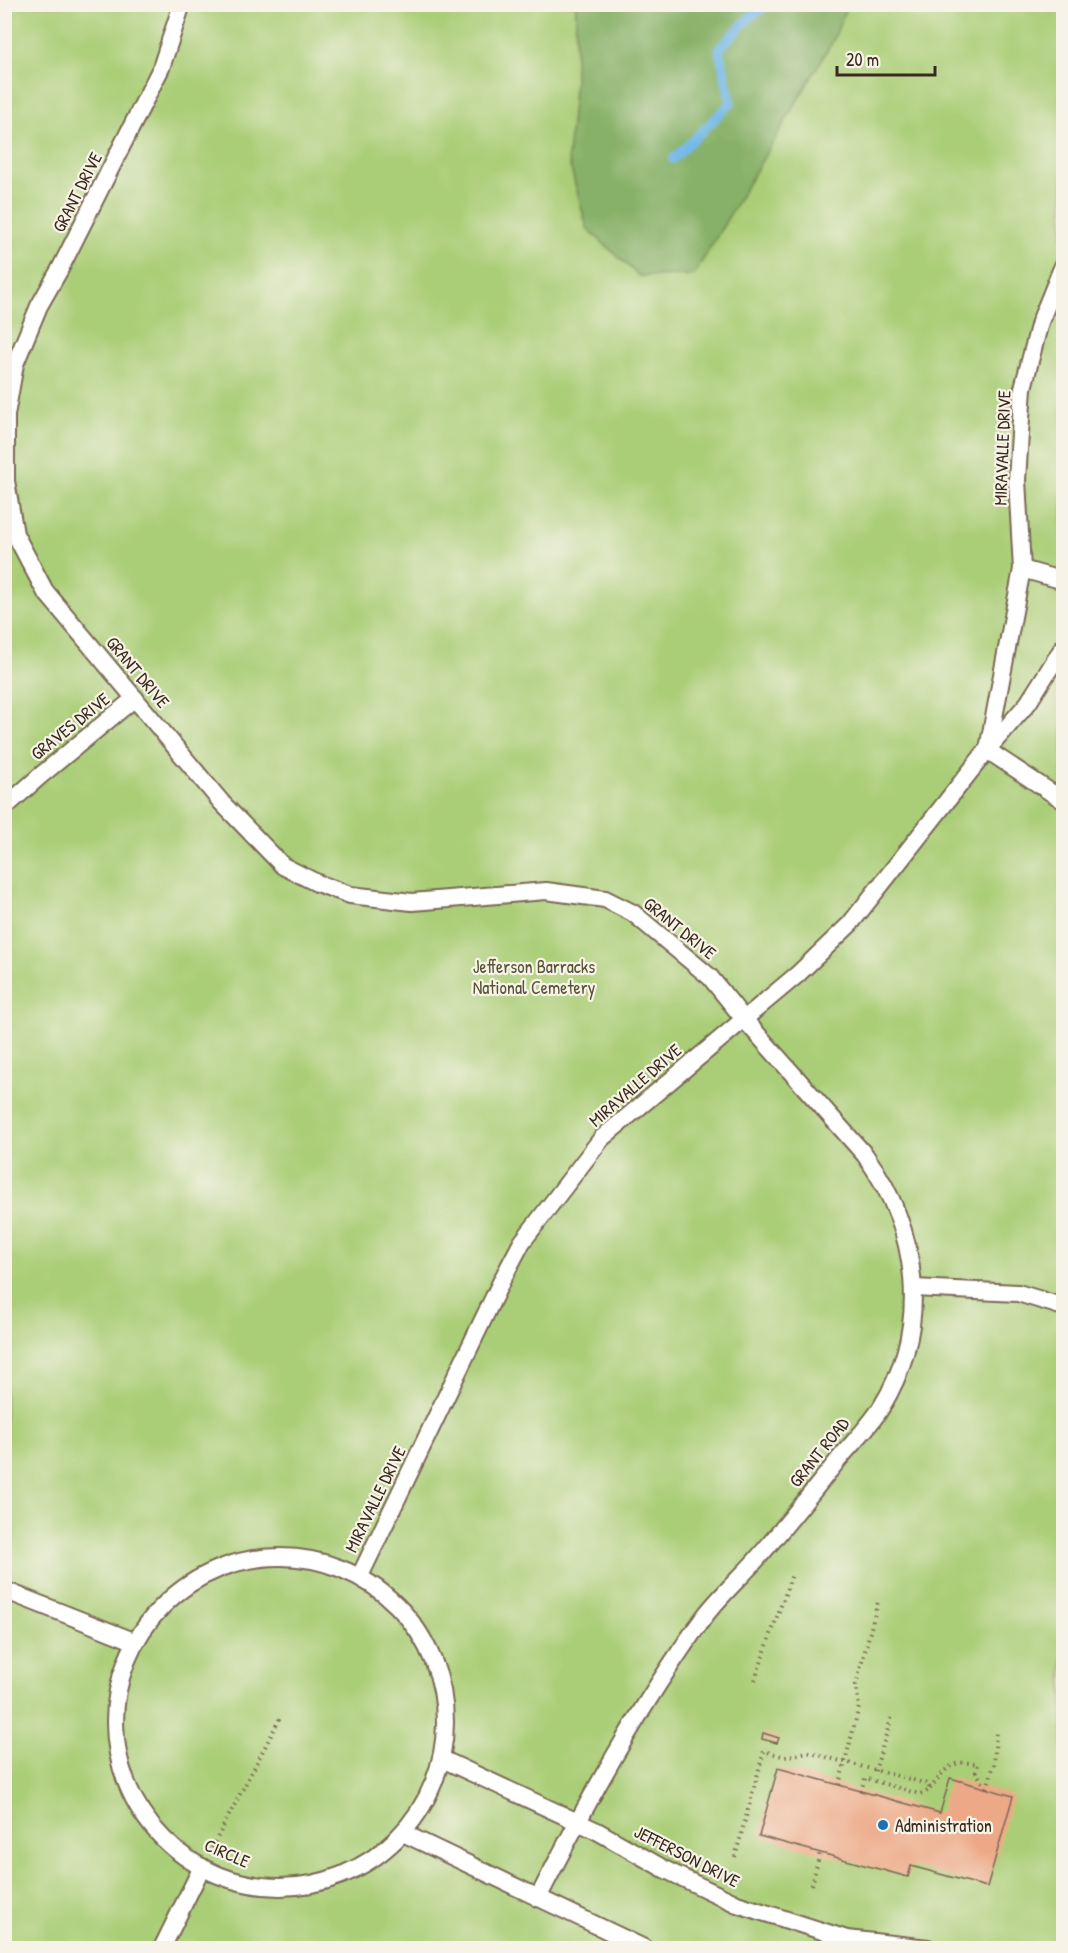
<svg xmlns="http://www.w3.org/2000/svg" width="1068" height="1953" viewBox="0 0 1068 1953" font-family="'Patrick Hand',sans-serif">
	<style>
		.green { fill: #aace77; stroke: #727c4a; stroke-width: 1.5 }
		.forest { fill: #87b168; stroke: #616e43; stroke-width: 1.5 }
		.lines { fill: none; stroke-linecap: round; stroke-linejoin: round }
		.stream { stroke: #73b8e9; stroke-width: 9 }
		.building { fill: #eda987 }
		.service-casing { stroke: #7a6854; stroke-width: 20 }
		.path { stroke: #7a6854; stroke-width: 4; stroke-dasharray: 1.5 4.5; stroke-linecap: butt }
		.service { stroke: #fff; stroke-width: 16 }
		.poi-dot { fill: #1f6fb2; stroke: #f7f3e8; stroke-width: 2 }
		.labels { text-anchor: middle; dominant-baseline: central; stroke-width: 4.5; stroke-linejoin: round; paint-order: stroke }
		.street-label { font-size: 18px; fill: #3b2a1e; stroke: #f7f3e8 }
		.park-label { font-size: 18px; fill: #575334; stroke: #f7f3e8 }
		.poi-label { font-size: 18px; fill: #3b2a1e; stroke: #f7f3e8; text-anchor: start }
	</style>
	<rect width="100%" height="100%" fill="#f7f3e8"/>
	<filter id="ink" filterUnits="userSpaceOnUse"><feTurbulence type="fractalNoise" baseFrequency=".0167" numOctaves="2"/><feDisplacementMap in="SourceGraphic" scale="12" xChannelSelector="R" yChannelSelector="G"/><feConvolveMatrix kernelMatrix="1 2 1 2 8 2 1 2 1" color-interpolation-filters="sRGB"/></filter>
	<filter id="wash" filterUnits="userSpaceOnUse"><feTurbulence type="fractalNoise" baseFrequency=".008" numOctaves="4" result="noise"/><feDisplacementMap in="SourceGraphic" scale="24" xChannelSelector="R" yChannelSelector="G"/><feGaussianBlur stdDeviation="1.35" result="paint"/><feColorMatrix in="noise" values="0 0 0 0 0 0 0 0 0 0 0 0 0 0 0 0 0 1.4 0 .05"/><feComposite in="paint" operator="in"/></filter>
	<g filter="url(#wash)">
		<rect width="100%" height="100%" fill="#f0dbb9"/>
		<rect class="green" x="5" y="5" width="1058" height="1943"/>
		<polygon class="forest" points="576,5 847,5 834,39 694,275 639,276 587,228 568,158 575,79"/>
		<g class="lines">
			<polyline class="stream" points="673,159 731,103 719,49 750,17 768,4"/>
		</g>
		<g id="blocks">
			<g class="building">
				<polygon points="763,1733 779,1738 777,1743 762,1739"/>
				<polygon points="778,1768 940,1813 950,1778 1013,1796 987,1887 911,1866 908,1877 759,1836"/>
			</g>
		</g>
	</g>
	<g filter="url(#ink)">
		<use href="#blocks" fill-opacity="0" stroke="#7a6854" stroke-width="1.5"/>
		<g class="lines">
			<g class="service-casing">
				<g id="service">
					<path d="M182 4 161 68 60 269 39 306 15 364 6 415V481L15 534 45 591 222 803 283 866 317 883 350 895 412 902 546 891 605 899 633 913 710 977 743 1018 865 1155C919 1230 931 1325 882 1406 871 1425 853 1442 839 1459 812 1492 785 1527 756 1560 739 1579 719 1597 704 1617 640 1705 587 1802 538 1898"/>
					<polyline points="1022,569 1064,581"/>
					<polyline points="988,749 1022,569 1017,480 1023,388 1040,322 1064,263"/>
					<polyline points="987,750 1064,801"/>
					<polyline points="4,808 40,776 135,698"/>
					<polyline points="914,1288 1018,1293 1064,1307"/>
					<circle cx="280" cy="1722" r="165"/>
					<polyline points="360,1576 503,1278 522,1242 602,1138 798,974 850,924 987,750 1028,703 1064,646"/>
					<polyline points="4,1590 136,1642"/>
					<polyline points="442,1759 597,1831 666,1870 737,1904 847,1939 928,1948"/>
					<polyline points="403,1833 644,1948"/>
					<polyline points="162,1948 202,1867"/>
				</g>
			</g>
			<g class="path">
				<polyline points="755,1680 792,1574"/>
				<polyline points="875,1771 892,1716"/>
				<polyline points="839,1785 859,1707 856,1685 878,1602"/>
				<polyline points="987,1788 994,1765 996,1733"/>
				<path d="M930 1789C946 1768 951 1759 978 1764L976 1772 987 1789"/>
				<polyline points="212,1848 280,1718"/>
				<polyline points="735,1857 764,1751 785,1757 807,1752 928,1784 930,1789 926,1792 919,1794 865,1778 861,1791"/>
				<polyline points="812,1885 820,1852"/>
			</g>
			<use href="#service" class="service"/>
		</g>
	</g>
	<circle class="poi-dot" cx="883" cy="1825" r="6"/>
	<g class="labels">
		<g class="street-label">
			<text transform="translate(77 192) rotate(-63)">GRANT DRIVE</text>
			<text transform="translate(1002 448) rotate(-88)">MIRAVALLE DRIVE</text>
			<text transform="translate(138 672) rotate(50)">GRANT DRIVE</text>
			<text transform="translate(70 726) rotate(-39)">GRAVES DRIVE</text>
			<text transform="translate(680 928) rotate(39)">GRANT DRIVE</text>
			<text transform="translate(635 1085) rotate(-41)">MIRAVALLE DRIVE</text>
			<text transform="translate(819 1452) rotate(-51)">GRANT ROAD</text>
			<text transform="translate(375 1499) rotate(-64)">MIRAVALLE DRIVE</text>
			<text transform="translate(227 1853) rotate(23)">CIRCLE</text>
			<text transform="translate(687 1856) rotate(27)">JEFFERSON DRIVE</text>
		</g>
		<g class="park-label">
			<text x="534" y="966">Jefferson Barracks<tspan x="534" dy="21">National Cemetery</tspan></text>
		</g>
		<g class="poi-label">
			<text x="895" y="1825">Administration</text>
		</g>
	</g>
	<rect width="1068" height="1953" fill="none" stroke="#f7f3e8" stroke-width="24"/>
	<path d="M837 66v9h98v-9" fill="none" stroke="#3b2a1e" stroke-width="3"/>
	<text x="846" y="66" font-size="18" fill="#3b2a1e" stroke="#f7f3e8" stroke-width="4.5" paint-order="stroke">20 m</text>
</svg>
